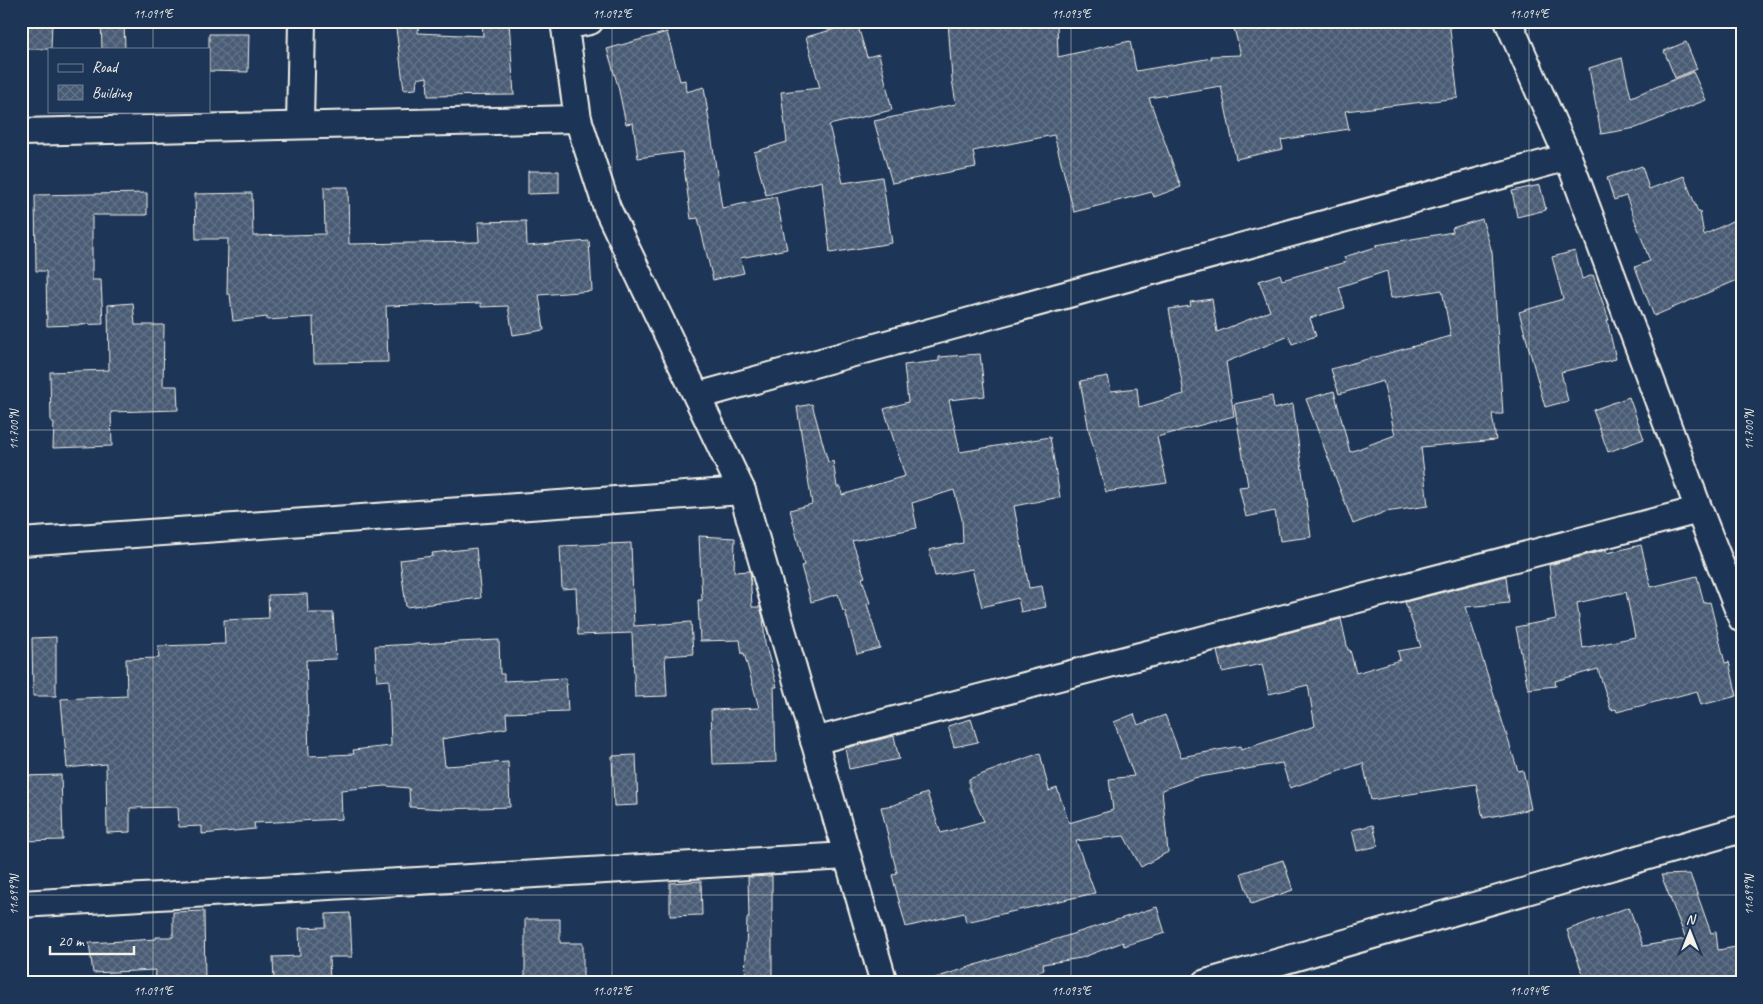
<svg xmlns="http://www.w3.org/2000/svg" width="1763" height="1004" viewBox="0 0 1763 1004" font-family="Caveat,sans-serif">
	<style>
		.building { fill: url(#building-cross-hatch); stroke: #f4f1e8; fill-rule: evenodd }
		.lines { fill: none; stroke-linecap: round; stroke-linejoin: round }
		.street-casing { stroke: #f4f1e8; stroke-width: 30 }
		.street { stroke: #1d3557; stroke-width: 26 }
		.ticks { fill: none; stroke: #f4f1e8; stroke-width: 1; stroke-opacity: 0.45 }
		.neatline { fill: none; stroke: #f4f1e8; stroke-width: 2 }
		.ticks-label { font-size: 12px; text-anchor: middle; fill: #f4f1e8 }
	</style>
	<defs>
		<pattern id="building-cross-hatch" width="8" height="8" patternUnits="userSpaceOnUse" patternTransform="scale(1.25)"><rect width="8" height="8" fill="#485b74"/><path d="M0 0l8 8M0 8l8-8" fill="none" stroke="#637388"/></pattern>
	</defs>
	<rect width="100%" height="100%" fill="#1d3557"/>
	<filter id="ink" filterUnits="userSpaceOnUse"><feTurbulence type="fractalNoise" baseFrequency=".02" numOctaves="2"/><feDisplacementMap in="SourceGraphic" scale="10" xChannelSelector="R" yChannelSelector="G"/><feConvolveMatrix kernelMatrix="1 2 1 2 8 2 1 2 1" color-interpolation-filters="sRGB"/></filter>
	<g filter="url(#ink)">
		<g class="building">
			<polygon points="21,21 52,21 51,49 21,49"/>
			<polygon points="101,21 124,21 125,49 102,49"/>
			<polygon points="395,21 419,21 418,33 483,36 482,21 509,21 514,95 428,96 427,77 417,79 416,89 404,90"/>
			<polygon points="948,21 1057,21 1058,57 1130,41 1136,71 1212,58 1211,56 1241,55 1232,21 1449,21 1458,98 1345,111 1349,129 1281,140 1283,149 1236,159 1221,86 1149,98 1181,187 1154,197 1152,192 1074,212 1054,135 973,151 976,167 892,183 874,121 956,104 952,79"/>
			<polygon points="857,23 867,57 879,54 892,110 829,125 843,183 882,177 892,243 830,253 822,181 766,195 754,152 787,142 781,92 820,88 806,37"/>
			<polygon points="667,32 680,81 685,80 686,92 704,87 722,208 776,197 787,249 740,258 744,273 713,280 698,218 691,219 682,152 638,158 633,123 626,124 618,86 607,49"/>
			<polygon points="209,34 249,34 248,72 209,71"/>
			<polygon points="1686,42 1697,69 1675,78 1664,51"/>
			<polygon points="1622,58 1631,97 1693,72 1706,100 1636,128 1601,134 1589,68"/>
			<polygon points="1642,166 1649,189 1684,176 1698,212 1700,212 1704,235 1742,216 1742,251 1735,254 1742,269 1742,278 1654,316 1635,267 1650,261 1626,196 1614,200 1607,178"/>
			<polygon points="528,171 559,171 559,193 528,194"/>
			<polygon points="1540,185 1546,210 1517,217 1512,191"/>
			<polygon points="324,187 348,187 349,244 479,242 478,222 526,221 527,246 589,241 592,291 539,295 544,330 513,335 508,306 481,307 481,303 386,306 388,362 314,363 313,317 267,320 267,317 233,321 230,294 227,294 228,239 196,239 195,194 252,193 253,236 325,234"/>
			<polygon points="147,193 147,215 92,215 92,280 101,280 103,324 47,326 46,271 36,271 35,195"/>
			<polygon points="1482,219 1492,252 1503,414 1492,414 1496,440 1421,447 1428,506 1385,512 1353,524 1306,399 1334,391 1350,452 1395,435 1383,381 1339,394 1331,369 1451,336 1442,290 1391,298 1387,271 1339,287 1345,308 1310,318 1316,336 1292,344 1289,336 1226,362 1234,416 1157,437 1167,483 1106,492 1089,431 1080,381 1108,376 1111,391 1137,388 1139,407 1184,394 1169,309 1191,306 1190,302 1212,299 1217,332 1270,311 1259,281 1280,274 1282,280 1346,262 1344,257 1376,247 1376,245 1453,232 1452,228"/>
			<polygon points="1575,251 1582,279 1593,275 1609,320 1607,320 1616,359 1561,372 1568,401 1545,407 1519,312 1563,299 1552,257"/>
			<polygon points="133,303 135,325 164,325 163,386 177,386 178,410 111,412 112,446 53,448 54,422 51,422 50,372 109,370 108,305"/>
			<polygon points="980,354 985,396 949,400 960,452 1050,437 1060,497 1014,506 1029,588 1042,586 1046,607 1021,612 1018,598 982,607 972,569 935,576 929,550 963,543 962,519 954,490 912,503 917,528 852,541 865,577 862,578 870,603 867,604 880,648 857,654 845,611 843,611 838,594 811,602 801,566 804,565 790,510 812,504 797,407 812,404 828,462 833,461 837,487 841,487 842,495 905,476 884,409 908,402 904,365 939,361 939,357"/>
			<polygon points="1272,396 1274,409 1293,404 1311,537 1280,541 1275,511 1246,517 1239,487 1248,486 1234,404"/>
			<polygon points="1629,397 1644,439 1608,452 1593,410"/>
			<polygon points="699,536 735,538 734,572 750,571 752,607 760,607 763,617 765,643 777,687 774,687 776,762 713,764 711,710 759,708 744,653 742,654 740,640 700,641 698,600 702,600"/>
			<polygon points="631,543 634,626 691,622 693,654 665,656 667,696 635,697 632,633 578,635 576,588 562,589 560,546"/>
			<path d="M1641 545 1651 587 1697 576 1704 603 1710 602 1725 663 1729 662 1737 696 1701 705 1697 691 1617 712 1616 709 1611 710 1598 669 1555 681 1556 686 1528 689 1516 627 1556 619 1549 565 1606 550 1607 553ZM1626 592 1635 637 1583 648 1577 603Z"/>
			<polygon points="476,548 481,598 406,607 400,560 433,556 432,553"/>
			<polygon points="1506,576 1509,603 1466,607 1518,771 1523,770 1531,809 1483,818 1476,784 1371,800 1363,763 1290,788 1282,763 1194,778 1162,790 1168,852 1141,867 1124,836 1076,841 1095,893 966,922 964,913 906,927 892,875 897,873 881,807 894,805 927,793 941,833 984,821 969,788 969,779 1040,753 1049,791 1057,788 1069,823 1113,810 1109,779 1134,776 1114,722 1134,714 1138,725 1165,715 1181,757 1240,746 1241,750 1315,726 1308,685 1269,694 1262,664 1222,672 1217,651 1341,619 1348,650 1350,650 1356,673 1400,660 1398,651 1421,647 1405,602"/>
			<polygon points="307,594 308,613 333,613 336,659 306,660 309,756 354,754 353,750 391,746 389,680 377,681 375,646 499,640 500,674 504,674 504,681 566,678 568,711 506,713 507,728 442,739 445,766 508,762 510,807 446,809 410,807 409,788 385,786 341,790 342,819 254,823 255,829 202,834 202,826 179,827 178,807 130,808 130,832 107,833 106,764 67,768 61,699 127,696 126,659 159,658 158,646 225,644 224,620 269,618 268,595"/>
			<polygon points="56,637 56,696 33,696 32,638"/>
			<polygon points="971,719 978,742 954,747 948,726"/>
			<polygon points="894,736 899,759 849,769 845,748"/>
			<polygon points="636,755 638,805 614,806 612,756"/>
			<polygon points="61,775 63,840 21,841 21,776"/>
			<polygon points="1373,825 1378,846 1357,851 1352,830"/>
			<polygon points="1283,860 1293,890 1251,904 1241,873"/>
			<polygon points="1690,874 1711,933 1716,932 1718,950 1742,946 1742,983 1586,983 1567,930 1629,907 1643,946 1686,939 1661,875"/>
			<polygon points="772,876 772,983 745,983 747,918 749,918 748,877"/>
			<polygon points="701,881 702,915 670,916 670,883"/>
			<polygon points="1157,907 1165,933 1124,946 1123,942 1081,958 1043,964 1044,970 1005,983 935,983 935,978"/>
			<polygon points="204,911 205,983 155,983 156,970 93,973 89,943 156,939 156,937 173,937 173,912"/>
			<polygon points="350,913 352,957 329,957 330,983 274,983 273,957 300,956 299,928 326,927 326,914"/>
			<polygon points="525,919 560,919 560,943 583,943 583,983 525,983"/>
		</g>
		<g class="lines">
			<g class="street-casing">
				<g id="street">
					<polyline points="564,21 578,119 607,208 742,491 884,983"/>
					<polyline points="1508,21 1568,157 1699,510 1742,619"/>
					<polyline points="565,26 590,21"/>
					<polyline points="300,125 302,21"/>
					<polyline points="21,132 578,119"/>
					<polyline points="697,396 1568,157"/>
					<polyline points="21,542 742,491"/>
					<polyline points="814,741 1699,510"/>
					<polyline points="21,904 847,856"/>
					<polyline points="1206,983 1742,829"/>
				</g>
			</g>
			<use href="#street" class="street"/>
		</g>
	</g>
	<path class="ticks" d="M153 21V49M612 21V983M1071 21V983M1529 21V983M153 111V983M21 430H1742M21 895H1742"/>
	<rect width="1763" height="1004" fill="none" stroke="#1d3557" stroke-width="55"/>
	<rect x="48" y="48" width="162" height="65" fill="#1d3557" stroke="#738091"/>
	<rect x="58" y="64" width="25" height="8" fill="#1d3557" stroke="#738091"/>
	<text x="92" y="72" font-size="15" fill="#f4f1e8">Road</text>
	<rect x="58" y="85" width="25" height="15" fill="url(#building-cross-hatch)" stroke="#738091"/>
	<text x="92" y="98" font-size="15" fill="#f4f1e8">Building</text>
	<g transform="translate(1690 932)" stroke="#1d3557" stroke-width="4" paint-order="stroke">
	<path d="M0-4L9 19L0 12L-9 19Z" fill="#f4f1e8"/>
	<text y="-8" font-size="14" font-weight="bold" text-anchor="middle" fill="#f4f1e8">N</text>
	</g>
	<path d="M50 946v8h84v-8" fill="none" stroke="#f4f1e8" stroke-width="2.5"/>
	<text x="58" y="946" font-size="15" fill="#f4f1e8" stroke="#1d3557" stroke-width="4" paint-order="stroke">20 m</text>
	<rect x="28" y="28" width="1708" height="948" class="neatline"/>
	<g class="ticks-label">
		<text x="153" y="18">11.091°E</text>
		<text x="612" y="18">11.092°E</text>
		<text x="1071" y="18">11.093°E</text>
		<text x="1529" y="18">11.094°E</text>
		<text transform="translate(14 430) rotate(-90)" y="4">11.700°N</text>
		<text transform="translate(1749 430) rotate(-90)" y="4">11.700°N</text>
		<text transform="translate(14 895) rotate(-90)" y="4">11.699°N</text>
		<text transform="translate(1749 895) rotate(-90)" y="4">11.699°N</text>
		<text x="153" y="995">11.091°E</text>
		<text x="612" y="995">11.092°E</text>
		<text x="1071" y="995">11.093°E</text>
		<text x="1529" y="995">11.094°E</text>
	</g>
</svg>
